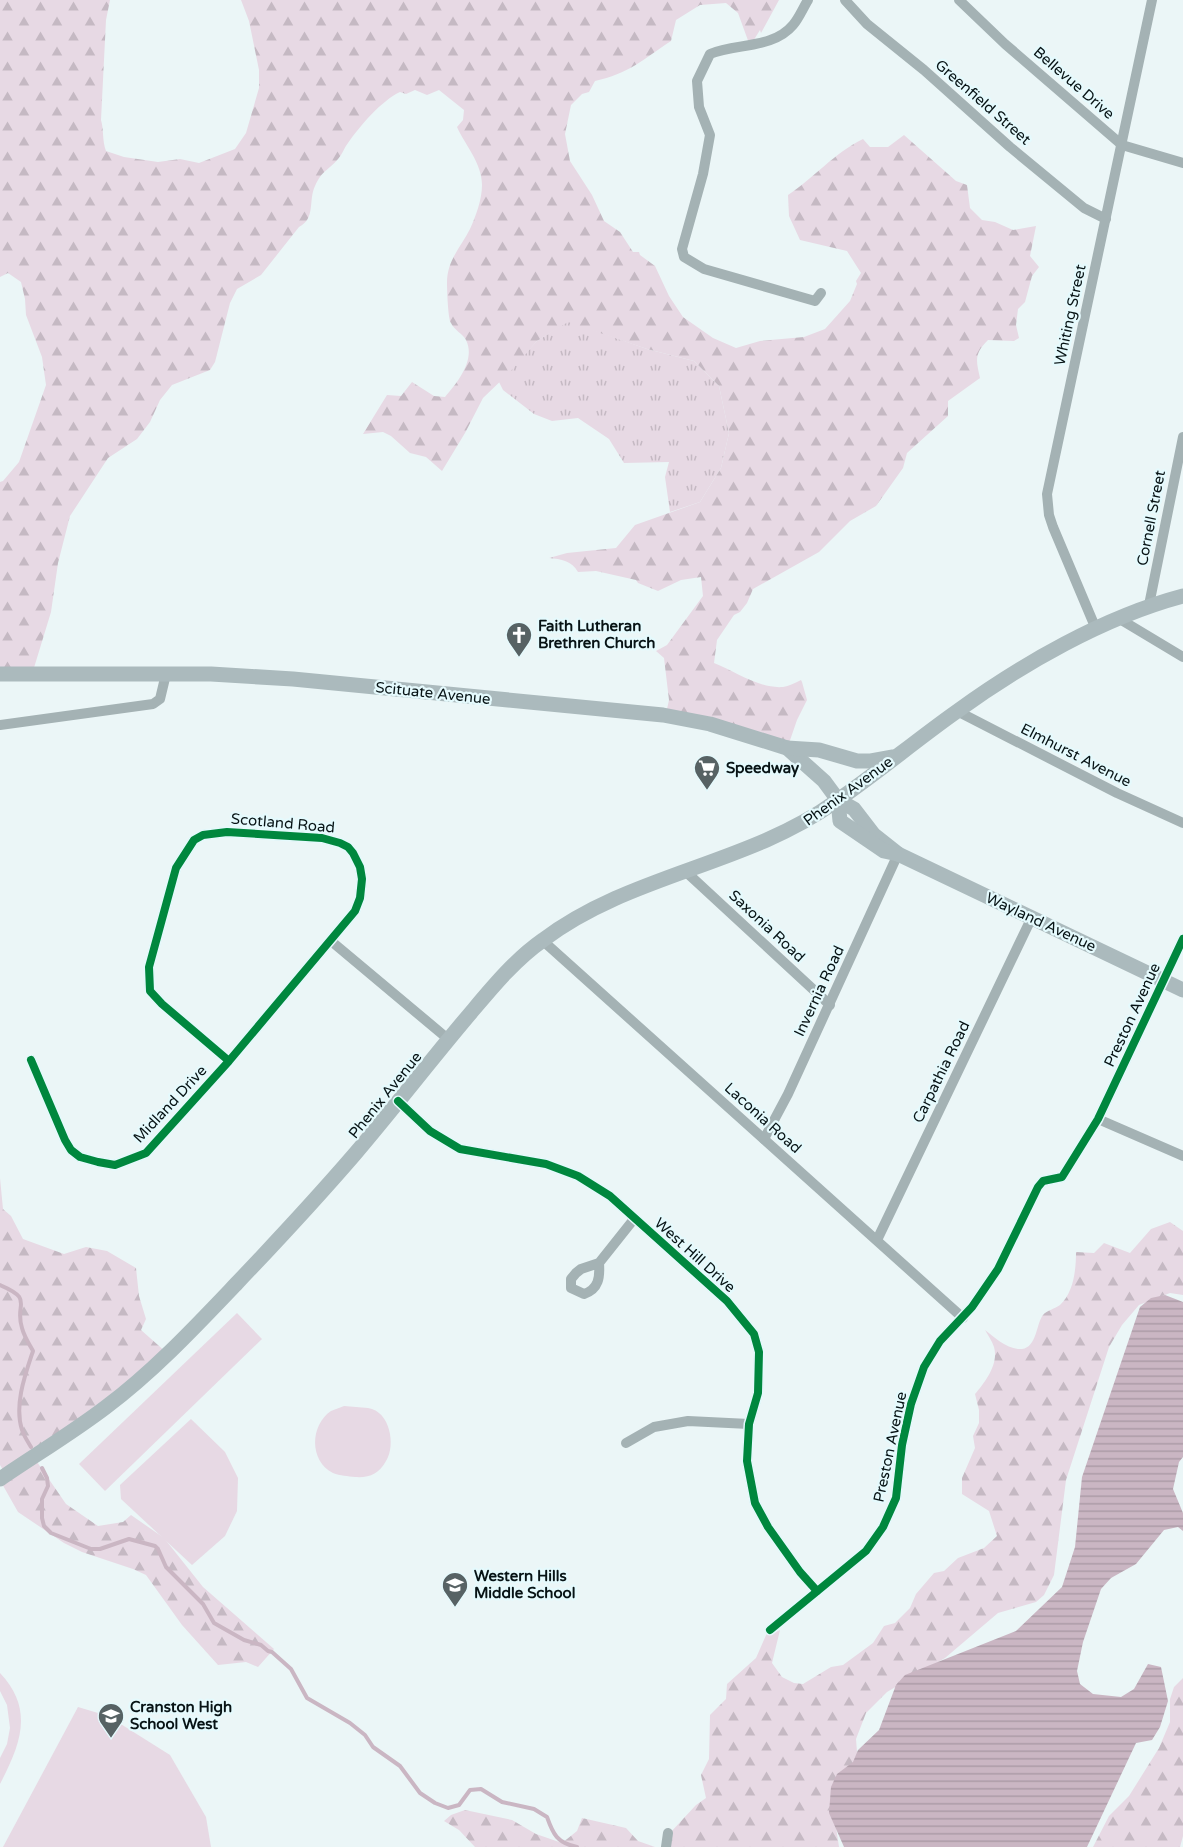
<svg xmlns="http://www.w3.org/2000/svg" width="1183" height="1847" viewBox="0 0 1183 1847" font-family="'Varela Round',sans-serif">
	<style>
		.grass { fill: url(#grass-tufts) }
		.forest { fill: url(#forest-firs) }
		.garden { fill: #e7d9e4 }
		.water { fill: url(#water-rules) }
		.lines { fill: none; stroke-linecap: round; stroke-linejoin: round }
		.stream { stroke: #cab6c3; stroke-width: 4 }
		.minor { stroke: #a4b2b4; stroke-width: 10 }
		.secondary { stroke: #abbabd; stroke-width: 15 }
		.cycleway-casing { stroke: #e5fafd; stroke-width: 11 }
		.cycleway { stroke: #00873e; stroke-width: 8 }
		.labels { text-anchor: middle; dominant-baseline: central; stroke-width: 4.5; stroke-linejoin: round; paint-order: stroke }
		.street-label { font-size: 15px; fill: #071315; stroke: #e5fafd }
		.poi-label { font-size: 15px; font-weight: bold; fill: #071315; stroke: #e5fafd; text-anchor: start }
	</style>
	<defs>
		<pattern id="grass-tufts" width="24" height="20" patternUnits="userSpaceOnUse" patternTransform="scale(1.5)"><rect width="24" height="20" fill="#e7d9e4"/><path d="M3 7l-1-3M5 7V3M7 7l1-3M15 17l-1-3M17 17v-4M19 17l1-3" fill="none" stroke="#c5b9c3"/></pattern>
		<pattern id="forest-firs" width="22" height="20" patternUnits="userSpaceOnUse" patternTransform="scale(1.5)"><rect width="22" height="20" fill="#e7d9e4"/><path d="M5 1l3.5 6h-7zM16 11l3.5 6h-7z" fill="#c5b9c3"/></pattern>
		<pattern id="water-rules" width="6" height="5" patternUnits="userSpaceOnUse" patternTransform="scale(1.5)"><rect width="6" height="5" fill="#cab6c3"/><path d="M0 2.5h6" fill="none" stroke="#ac9ca7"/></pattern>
	</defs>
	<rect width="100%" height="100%" fill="#ebf6f7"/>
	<polygon class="grass" points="568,321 647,349 694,361 719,386 729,433 721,468 700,502 670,512 665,477 669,462 624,463 609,439 578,418 552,421 534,414 503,390 499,382 537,341"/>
	<g class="forest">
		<path d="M0 0H110L106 20 101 120C104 130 102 140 106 151L124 157 158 162 180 159 199 163 235 149 246 133 259 88V70L249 21 241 0H779L761 33 760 30 750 46 738 13 726 3 700 5 676 20 671 41C644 59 628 74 595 81L589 92 582 94 571 105 565 134 570 161 592 195 604 221 620 232 633 252H639L640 255 655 266 669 296 683 317 713 338 736 348 760 341 804 337 825 329 850 301 857 284 856 281 861 273 847 251 800 240 789 216 788 195C814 178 834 153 863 139L870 147H888L904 135 956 181 967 185 970 208 982 220 995 222 1013 230 1036 226 1030 256 1039 267 1032 276 1025 302 1018 309 1016 325 1019 338 1014 341 988 340C974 354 976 360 980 378L948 401V416L907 453 903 468 876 506 850 521 819 552 753 589 747 603 740 612 734 615 717 640 714 663C735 671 759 689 783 687 789 686 795 683 801 680L802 682 807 700 797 720 787 749 665 718 669 700 664 658 656 651 667 645 703 596 701 577 681 580 658 591 638 583 636 580 596 571 578 572C572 561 561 559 549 558L567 553 616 548 635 525 700 502 721 468 729 433 719 386 694 361 647 349 568 322 537 341 509 373 483 398 465 433 442 471 426 457 410 453 391 436 383 432 363 434 387 395 401 396 412 382 434 396 445 397C457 383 476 360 466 340 463 334 454 330 451 323 448 319 447 289 447 283 447 260 461 247 470 229 476 216 482 199 482 185 482 163 465 145 457 127L463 120 464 110 439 90 427 95 415 90 406 94 400 92C381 101 360 126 348 143 344 148 342 155 338 159 327 172 323 169 315 186 308 201 316 218 299 227L261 275 237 289 230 303 215 362 210 370 172 385 160 400 150 422 137 439 108 458 70 516 58 563 51 612 33 671 0 673V482L3 481 19 462 46 385 42 357 26 315 25 299 21 282 8 273 0 277Z"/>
		<polygon points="0,1178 3,1209 11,1216 23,1239 64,1254 86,1247 107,1251 136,1268 139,1296 146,1319 141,1330 167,1353 35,1459 66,1504 98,1526 123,1522 131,1515 164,1538 203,1587 274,1649 258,1667 246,1662 218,1665 182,1625 146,1575 133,1569 82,1552 64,1543 18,1512 1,1482 6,1475 0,1465"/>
		<path d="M1170 1222 1183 1231V1295L1170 1293 1139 1305 1122 1325 1109 1347 1066 1480 1054 1575 1044 1595 1036 1602 998 1613 945 1658 887 1692 866 1713 856 1739 860 1791 840 1818 836 1827 839 1847H667L670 1833 696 1805 706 1798 701 1775 709 1759 710 1715 726 1699 727 1684 756 1658 767 1633 771 1634 780 1630 772 1663 782 1677 794 1683 803 1684 831 1667 843 1665 873 1643 884 1626 895 1623 910 1608 916 1594 934 1573 944 1571 958 1558 984 1548 997 1536 989 1511 962 1494V1478L975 1448 973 1436 979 1423V1410L975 1394C985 1382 999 1364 994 1347 992 1341 988 1335 985 1330 995 1338 1008 1350 1022 1349 1037 1347 1036 1324 1043 1315 1047 1310 1055 1309 1060 1305 1074 1292 1076 1269 1076 1252L1094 1253 1104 1243 1130 1253 1151 1229Z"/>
		<polygon points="1183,1678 1183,1836 1180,1847 1093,1847 1109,1816 1129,1796 1159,1748 1170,1722 1170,1699 1174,1687"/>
		<polygon points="465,1810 512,1820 536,1834 562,1843 577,1831 582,1818 626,1828 638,1841 655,1847 475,1847 459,1830 444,1821 451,1815"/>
	</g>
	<g class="garden">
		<polygon points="237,1313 262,1339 105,1491 79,1464"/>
		<path d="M344 1406C352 1407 360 1407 368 1408 390 1411 396 1445 386 1461 379 1474 369 1478 355 1477 348 1476 340 1476 333 1473 309 1461 310 1425 331 1411 335 1409 340 1408 344 1406Z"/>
		<polygon points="191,1419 225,1452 238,1478 237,1511 225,1536 192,1565 121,1499 120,1485"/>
		<path d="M0 1673C35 1710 20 1745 0 1784V1758L7 1744 10 1728 7 1705 0 1691Z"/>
		<polygon points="78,1707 108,1716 170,1755 206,1817 211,1847 3,1847"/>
	</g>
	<polygon class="water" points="1165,1295 1183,1302 1183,1457 1179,1462 1173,1489 1183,1513 1183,1531 1178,1527 1164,1530 1136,1564 1111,1578 1101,1589 1083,1642 1077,1671 1080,1684 1093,1694 1121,1697 1134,1689 1148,1664 1161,1667 1168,1701 1160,1727 1152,1740 1136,1743 1087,1847 844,1847 829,1813 831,1787 837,1774 853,1762 858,1750 879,1730 896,1685 905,1675 1016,1631 1062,1587 1075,1547 1082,1477 1140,1307 1151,1298"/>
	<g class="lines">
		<g class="stream">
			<path d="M0 1285C35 1300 14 1303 22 1328 24 1336 29 1344 33 1351 25 1375 14 1405 22 1430 24 1436 28 1442 31 1447"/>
			<path d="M42 1468 47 1478 48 1486 42 1499V1518L44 1526 51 1533 91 1549H100L129 1539 155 1546 158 1549 166 1567 203 1604 214 1623 244 1640 261 1645 268 1651 272 1652 291 1669 307 1698 350 1723 365 1735 373 1747 400 1766 420 1793 435 1803 448 1808 459 1805 470 1790 481 1789 502 1802 534 1809 547 1817C553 1834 557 1843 577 1847"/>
		</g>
		<g class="minor">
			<path d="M808 0C803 8 799 18 793 25 773 49 736 43 710 54L697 81 699 107 710 135 703 174 682 249 684 257 704 269 815 301 821 293"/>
			<polyline points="845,0 867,24 924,70 1010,147 1084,208 1106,219"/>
			<polyline points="959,0 1005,44 1122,145 1183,163"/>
			<polyline points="1149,605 1183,437"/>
			<polyline points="1118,618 1183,657"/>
			<polyline points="1096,629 1053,527 1049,515 1047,494 1152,0"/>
			<polyline points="957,711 1117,793 1183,823"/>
			<polyline points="0,725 153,704 160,699 166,674"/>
			<polyline points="684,870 830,1005"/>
			<polyline points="542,940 963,1318"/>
			<polyline points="331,941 448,1039"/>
			<polyline points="31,1060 65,1140 71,1150 80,1157 98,1162 115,1165 146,1153 229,1061 355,911 360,898 362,879 360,867 353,853 348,847 340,843 322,838 227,832 203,835 194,840 176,868 149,967 150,991 162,1004 229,1061"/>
			<polyline points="398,1101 430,1131 460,1149 546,1164 578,1176 610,1196 727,1301 754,1334 759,1352 758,1393 749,1424 747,1461 755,1503 768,1527 800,1572 817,1591"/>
			<polyline points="1098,1119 1183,1156"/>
			<polyline points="764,1139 788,1094 898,854"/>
			<polyline points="877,1240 1032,917"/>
			<path d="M599 1263C600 1277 599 1289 584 1294L571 1288V1279L576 1273 581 1269 599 1263 634 1219"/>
			<polyline points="626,1443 654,1427 688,1421 749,1424"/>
			<polyline points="770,1630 866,1551 883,1527 896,1498 902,1445 911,1404 924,1367 940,1341 972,1307 998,1269 1038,1187 1043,1181 1062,1177 1098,1119 1183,939"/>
			<polyline points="666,1847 668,1833"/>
		</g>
		<g class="secondary">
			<polyline points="0,674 211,674 293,679 663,715 710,724 787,748 824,781 838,800 854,809 874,835 898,854"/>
			<polyline points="787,748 819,750 857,761 871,761 893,757"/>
			<polyline points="838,800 840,821 884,851 898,854 1183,990"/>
			<path d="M0 1479C35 1455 72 1433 106 1407 154 1371 196 1326 237 1283 277 1241 316 1199 354 1155 395 1107 433 1057 474 1009 495 984 516 959 543 940 630 874 747 865 835 802 876 774 915 741 956 712 1022 664 1104 617 1183 596"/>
		</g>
		<g class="cycleway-casing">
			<g id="cycleway">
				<polyline points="31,1060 65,1140 71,1150 80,1157 98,1162 115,1165 146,1153 229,1061 355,911 360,898 362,879 360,867 353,853 348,847 340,843 322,838 227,832 203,835 194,840 176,868 149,967 150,991 162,1004 229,1061"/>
				<polyline points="398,1101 430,1131 460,1149 546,1164 578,1176 610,1196 727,1301 754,1334 759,1352 758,1393 749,1424 747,1461 755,1503 768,1527 800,1572 817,1591"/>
				<polyline points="770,1630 866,1551 883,1527 896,1498 902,1445 911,1404 924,1367 940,1341 972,1307 998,1269 1038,1187 1043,1181 1062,1177 1098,1119 1183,939"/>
			</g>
		</g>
		<use href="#cycleway" class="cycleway"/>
	</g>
	<defs>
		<g id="church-pin" transform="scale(1.35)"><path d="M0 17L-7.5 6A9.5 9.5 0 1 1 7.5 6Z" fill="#576264" stroke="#e5fafd"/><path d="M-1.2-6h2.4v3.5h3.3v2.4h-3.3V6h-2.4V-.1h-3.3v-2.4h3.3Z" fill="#fff"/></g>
		<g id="supermarket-pin" transform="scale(1.35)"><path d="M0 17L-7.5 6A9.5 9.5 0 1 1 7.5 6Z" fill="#576264" stroke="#e5fafd"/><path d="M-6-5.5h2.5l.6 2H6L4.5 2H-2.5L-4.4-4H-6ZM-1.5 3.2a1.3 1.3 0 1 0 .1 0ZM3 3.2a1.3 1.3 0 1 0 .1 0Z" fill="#fff"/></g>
		<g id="school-pin" transform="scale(1.35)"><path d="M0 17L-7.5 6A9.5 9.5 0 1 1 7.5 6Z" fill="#576264" stroke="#e5fafd"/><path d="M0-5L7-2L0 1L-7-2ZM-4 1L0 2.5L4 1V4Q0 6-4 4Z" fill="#fff"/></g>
	</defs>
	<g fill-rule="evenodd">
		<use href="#church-pin" x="519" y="635"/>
		<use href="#supermarket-pin" x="707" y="768"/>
		<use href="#school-pin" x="455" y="1585"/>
		<use href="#school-pin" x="111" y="1716"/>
	</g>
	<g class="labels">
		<g class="street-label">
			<text transform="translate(1074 83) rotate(41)">Bellevue Drive</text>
			<text transform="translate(983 102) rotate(41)">Greenfield Street</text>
			<text transform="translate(1070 315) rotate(-78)">Whiting Street</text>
			<text transform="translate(1151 518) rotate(-79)">Cornell Street</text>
			<text transform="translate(433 693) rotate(6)">Scituate Avenue</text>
			<text transform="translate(1076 755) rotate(27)">Elmhurst Avenue</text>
			<text transform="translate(848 791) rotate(-36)">Phenix Avenue</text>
			<text transform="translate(283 823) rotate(5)">Scotland Road</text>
			<text transform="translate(1041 922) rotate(25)">Wayland Avenue</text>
			<text transform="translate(767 926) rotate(43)">Saxonia Road</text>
			<text transform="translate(819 991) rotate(-65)">Invernia Road</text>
			<text transform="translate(1132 1015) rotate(-65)">Preston Avenue</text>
			<text transform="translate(941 1072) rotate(-64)">Carpathia Road</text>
			<text transform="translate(385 1095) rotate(-51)">Phenix Avenue</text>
			<text transform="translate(170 1104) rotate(-47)">Midland Drive</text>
			<text transform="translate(763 1118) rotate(42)">Laconia Road</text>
			<text transform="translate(695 1255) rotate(42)">West Hill Drive</text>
			<text transform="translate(890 1447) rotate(-78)">Preston Avenue</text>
		</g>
		<g class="poi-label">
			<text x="538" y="626">Faith Lutheran<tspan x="538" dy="17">Brethren Church</tspan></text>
			<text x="726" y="768">Speedway</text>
			<text x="474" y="1576">Western Hills<tspan x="474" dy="17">Middle School</tspan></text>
			<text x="130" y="1707">Cranston High<tspan x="130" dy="17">School West</tspan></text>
		</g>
	</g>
</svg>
